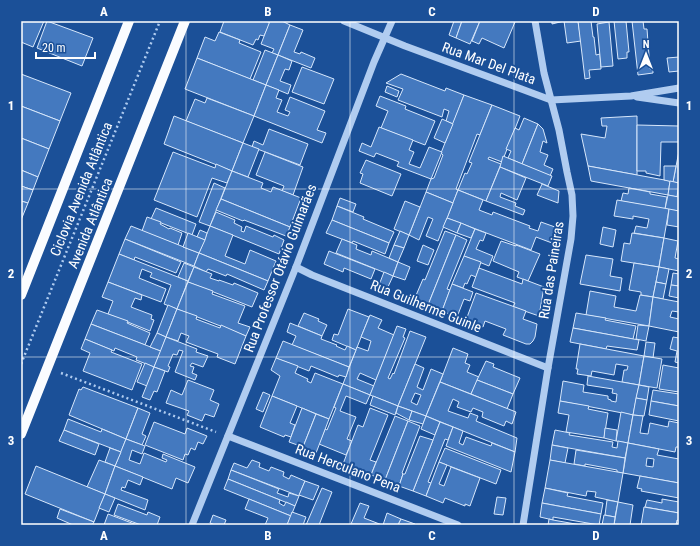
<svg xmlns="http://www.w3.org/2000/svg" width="700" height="546" viewBox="0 0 700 546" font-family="'Roboto Condensed',sans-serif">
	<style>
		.building { fill: #4479bf; stroke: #d7e7fb; fill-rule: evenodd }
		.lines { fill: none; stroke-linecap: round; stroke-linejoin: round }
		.path { stroke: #b0ccf0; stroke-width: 2.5; stroke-dasharray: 2 3; stroke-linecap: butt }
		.minor { stroke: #b0ccf0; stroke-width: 7 }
		.major { stroke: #fafcff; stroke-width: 10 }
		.grid { fill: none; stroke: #fff; stroke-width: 1; stroke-opacity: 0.55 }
		.labels { text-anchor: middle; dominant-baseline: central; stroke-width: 4; stroke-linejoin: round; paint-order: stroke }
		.street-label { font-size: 14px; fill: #fff; stroke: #1b5098 }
		.neatline { fill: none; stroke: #fff; stroke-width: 1.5 }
		.grid-label { font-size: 13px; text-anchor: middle; font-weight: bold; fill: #fff }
	</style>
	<rect width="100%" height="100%" fill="#1b5098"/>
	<g class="building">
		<polygon points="21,21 44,21 33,47 21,42"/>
		<polygon points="47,21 93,38 82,66 37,48"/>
		<polygon points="224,21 266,21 270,23 264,36 260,35 258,40 256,39 253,45 220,32"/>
		<polygon points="270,21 282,21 290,25 278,55 272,53 274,49 261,44"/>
		<polygon points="454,21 462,21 456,38 449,35"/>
		<polygon points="462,21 480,21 470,44 456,38"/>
		<polygon points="480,21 513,21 515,22 504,48 482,38 479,44 472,41"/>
		<polygon points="552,21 578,21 581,41 567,43 564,21 552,24"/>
		<polygon points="578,21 591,21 593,37 594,37 596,55 600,54 601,69 589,70 590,78 585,79"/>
		<polygon points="614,21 626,21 629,52 627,52 627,58 618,59"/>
		<polygon points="632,21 643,21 644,29 647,29 650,69 653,68 653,73 638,75"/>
		<polygon points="609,22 613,66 601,67 597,24"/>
		<polygon points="290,25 303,30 294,52 300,54 301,52 315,58 311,68 278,55"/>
		<polygon points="219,32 240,40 239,43 261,52 250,79 197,58 205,37 215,41"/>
		<polygon points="265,50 278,55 266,85 253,80"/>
		<polygon points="278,55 292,61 289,70 285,69 280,81 291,85 288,94 266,85"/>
		<polygon points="679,57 679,71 669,72 667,58"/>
		<polygon points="197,58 266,85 254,116 185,89"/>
		<polygon points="302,67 334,79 324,104 292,92"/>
		<polygon points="21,74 71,93 60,121 21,106"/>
		<polygon points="401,74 445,91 446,88 464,95 453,124 446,121 449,111 444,109 442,117 398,100 403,89 386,83"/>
		<polygon points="266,85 279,90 276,98 282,100 277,112 288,116 290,112 285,110 290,97 325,111 317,130 326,133 322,143 254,116"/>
		<polygon points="387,86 399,91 397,97 385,92"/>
		<polygon points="464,95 492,105 480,135 477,134 456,189 458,190 453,203 426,192 431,179 434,178 443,155 441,153"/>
		<polygon points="380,96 406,106 405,109 435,121 425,145 381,128 388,111 376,106"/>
		<polygon points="207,98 254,116 243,143 186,121 195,99 205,103"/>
		<polygon points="492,105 520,116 502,162 489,157 488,159 501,164 486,201 458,190 465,173 467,174 472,163 469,162"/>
		<polygon points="21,106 60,121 49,149 21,138"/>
		<polygon points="174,116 243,143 232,171 164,144"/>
		<polygon points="637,116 637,175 588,166 581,134 605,138 607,126 602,126 601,118"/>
		<polygon points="524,118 538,124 522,164 508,158 511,151 506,149 515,128 519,130"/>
		<polygon points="442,119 453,124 445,143 434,138"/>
		<polygon points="538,124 543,129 547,143 543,141 540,152 548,155 544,165 553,169 550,176 522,164"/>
		<polygon points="637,125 679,126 679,142 661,142 660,176 646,173 646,171 637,171"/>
		<polygon points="379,127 413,140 409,150 414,152 409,164 420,168 429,147 442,152 431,179 397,166 399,162 376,153 374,157 359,151 362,143 371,147"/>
		<polygon points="269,129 308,144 300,165 252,147 254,141 263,145"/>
		<polygon points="21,138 49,149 38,177 21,170"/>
		<polygon points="243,143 259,149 248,177 232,171"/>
		<polygon points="679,151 679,183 673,182"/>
		<polygon points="173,152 215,168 216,164 232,171 227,183 212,178 197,217 154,200"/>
		<polygon points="265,152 303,167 293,195 282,191 284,186 256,175"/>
		<polygon points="503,156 552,176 548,186 500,167"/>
		<polygon points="366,160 401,174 392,196 360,183 363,174 360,173"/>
		<polygon points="588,166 670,181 668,195 591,181"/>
		<polygon points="664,166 676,166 673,182 664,180"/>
		<polygon points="500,167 526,178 517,200 501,193 500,197 516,203 515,206 525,210 523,215 486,201"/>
		<polygon points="21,170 38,177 33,190 21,186"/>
		<polygon points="232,171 263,183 261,188 271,192 273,187 301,198 290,227 221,199"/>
		<polygon points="670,181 679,183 677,197 668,195"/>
		<polygon points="214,183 225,188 210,226 199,222"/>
		<polygon points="542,184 559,191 558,203 537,195"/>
		<polygon points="21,186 33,190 28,203 21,201"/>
		<polygon points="629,188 650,192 650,194 667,197 665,209 621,201 623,193 628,194"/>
		<polygon points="458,190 483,200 479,210 492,215 493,212 530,226 529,228 538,231 541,222 555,227 552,243 536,237 531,250 447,218"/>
		<polygon points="426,192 453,203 438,241 426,236 433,219 428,217 419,240 409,235"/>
		<polygon points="668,195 679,197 679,211 665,209"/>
		<polygon points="340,198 356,204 353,212 337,206"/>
		<polygon points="221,199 290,227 286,236 244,220 243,221 216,210"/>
		<polygon points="617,200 669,209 664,238 634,233 636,226 647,228 649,219 633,216 633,219 614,216"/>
		<polygon points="21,201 28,203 21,220"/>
		<polygon points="405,201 420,207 409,235 394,229"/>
		<polygon points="337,206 364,217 363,219 394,232 389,243 332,220"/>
		<polygon points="156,208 196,224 192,235 151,219"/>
		<polygon points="669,209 679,211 679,227 667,225"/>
		<polygon points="216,212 235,220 234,223 242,227 241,231 244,232 246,226 273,237 274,235 284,240 279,254 210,226"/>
		<polygon points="147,217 161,222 160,224 169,229 170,228 182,233 178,245 142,231"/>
		<polygon points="447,218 461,223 457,233 443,227"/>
		<polygon points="332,220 389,243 385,254 353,241 352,243 326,233"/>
		<polygon points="461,223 475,229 471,238 457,233"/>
		<polygon points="131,226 199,253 194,266 125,239"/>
		<polygon points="210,226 233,235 225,256 245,264 250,250 276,261 268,281 199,253"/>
		<polygon points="603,227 616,230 613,247 600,244"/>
		<polygon points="475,229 486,233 483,241 480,240 476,249 493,256 489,266 464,256"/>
		<polygon points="200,230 207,233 205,240 197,237"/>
		<polygon points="400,231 409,235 404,248 394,245"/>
		<polygon points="445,231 456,235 428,305 414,300 423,279 425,280"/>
		<polygon points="188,233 205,240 199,253 183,247"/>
		<polygon points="632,233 664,238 659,267 621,261 624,243 630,244"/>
		<polygon points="456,235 467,240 447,289 450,290 442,311 428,305"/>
		<polygon points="664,238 678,241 675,258 679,259 679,271 659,267"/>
		<polygon points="125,239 181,262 176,273 135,257 134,260 119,254"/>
		<polygon points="342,239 357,245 356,249 371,255 372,251 398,262 393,276 336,253"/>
		<polygon points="501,241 516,246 516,245 540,254 528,281 517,277 519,272 493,261"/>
		<polygon points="394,245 404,248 398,262 389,258"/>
		<polygon points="423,245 434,250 428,265 417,261"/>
		<polygon points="329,251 375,269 371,279 344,268 343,272 324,264"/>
		<polygon points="199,253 268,281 264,290 227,274 226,276 208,269 206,272 194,266"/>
		<polygon points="119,254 188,281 177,309 164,304 171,285 150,277 152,273 142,269 139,278 166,289 161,302 108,282"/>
		<polygon points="586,255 613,259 610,276 622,278 620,291 580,284"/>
		<polygon points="464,256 481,262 476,277 471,275 467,284 465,283 463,288 452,284"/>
		<polygon points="398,262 410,267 405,280 393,276"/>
		<polygon points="184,263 194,267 188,281 178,277"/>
		<polygon points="634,263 659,267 653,297 641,295 641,292 629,290"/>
		<polygon points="194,267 212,274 210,278 219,281 219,280 233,285 234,283 258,293 252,307 188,282"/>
		<polygon points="659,267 669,269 666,284 656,282"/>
		<polygon points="479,268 522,284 523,279 544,287 539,316 513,307 515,303 472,287"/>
		<polygon points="384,272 393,276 387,289 379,285"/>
		<polygon points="673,273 679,274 679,286 671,285"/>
		<polygon points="108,282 142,295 141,300 135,298 131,307 152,315 151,319 154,320 150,331 108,314 113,301 102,297"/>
		<polygon points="188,282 213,291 212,294 245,306 238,323 250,327 246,336 177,309"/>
		<polygon points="656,282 666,284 663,299 653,297"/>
		<polygon points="452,284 473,292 470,301 464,299 457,317 442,311"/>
		<polygon points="671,285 679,286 679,298 669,296"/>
		<polygon points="590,291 616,296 614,307 636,311 640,295 653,297 649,326 586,315"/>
		<polygon points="476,293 526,311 523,319 537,324 535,337 533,341 530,344 526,344 503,335 506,329 485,321 483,327 466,320"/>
		<polygon points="653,297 679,302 679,312 672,311 670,317 679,319 679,332 649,326"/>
		<polygon points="168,305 177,309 166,337 157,333"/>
		<polygon points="177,309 197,316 196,319 220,328 221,325 246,336 235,364 217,357 218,354 186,342 189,336 181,333 178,341 166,337"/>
		<polygon points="348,309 369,317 356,350 332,340 334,334 338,335"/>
		<polygon points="97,310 128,321 127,323 150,333 145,345 91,324"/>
		<polygon points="304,313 319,319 318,321 327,325 322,336 298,326"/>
		<polygon points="576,313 606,318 605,320 636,326 633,339 573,328"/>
		<polygon points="370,315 382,320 378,328 394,335 376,380 360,373 357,379 374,386 370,395 343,384 357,347 368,351 371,341 361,337"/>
		<polygon points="290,323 322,336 321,339 337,345 336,346 345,350 347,346 356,350 349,367 292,345 296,336 287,332"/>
		<polygon points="91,324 161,351 154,367 136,360 137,357 115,348 114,351 85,339"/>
		<polygon points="638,325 649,326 646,341 636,339"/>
		<polygon points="397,326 406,329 403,337 405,338 388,378 390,379 393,373 394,374 410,331 426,337 398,406 370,395"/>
		<polygon points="573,328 639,340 637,350 607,346 606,349 570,342"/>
		<polygon points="157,333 166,337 161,351 150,347"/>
		<polygon points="166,337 197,349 196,352 208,356 203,367 192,363 190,366 194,367 192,373 197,375 195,380 175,372 183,351 179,350 177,355 173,354 168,366 170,367 168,372 154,367"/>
		<polygon points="673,337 679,338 679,363 675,362 677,351 670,349"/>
		<polygon points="85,339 112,350 111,352 142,364 132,390 83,371 90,353 81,349"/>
		<polygon points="283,341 349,367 346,377 339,375 338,377 311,366 309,371 276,358"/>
		<polygon points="646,342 655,343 653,358 644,356"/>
		<polygon points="580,344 644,356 639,385 622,382 624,370 627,370 628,366 616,364 614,375 592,371 591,376 577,374 578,369 576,369"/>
		<polygon points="453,348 468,354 465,363 470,365 467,372 479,377 471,394 440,382"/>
		<polygon points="644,356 662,359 657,388 639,385"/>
		<polygon points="276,358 298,366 295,373 308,379 307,381 311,383 315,373 343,384 329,419 272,396 280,376 271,370"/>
		<polygon points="486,361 494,364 493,367 520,378 513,394 477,380"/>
		<polygon points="145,363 154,367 147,386 137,382"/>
		<path d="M415 364 424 368 417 387 423 390 431 369 443 374 426 416 398 406ZM415 393 421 395 417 405 411 402Z"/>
		<polygon points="663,365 679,368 679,392 659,389"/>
		<polygon points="154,367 165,371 157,392 154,391 150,400 142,397"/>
		<polygon points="588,376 639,385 633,415 560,401 563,381 584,385 583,392 608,396 608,399 611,400 611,401 616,402 617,394 612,393 613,389 587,385"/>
		<polygon points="188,380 214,390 210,400 219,404 214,417 205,414 202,421 187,415 189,411 166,403 171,390 182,395"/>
		<polygon points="477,380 513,394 507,409 471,394"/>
		<polygon points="440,382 516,412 512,424 506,421 504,426 482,417 483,412 473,408 471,412 457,407 459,402 453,399 448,411 468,418 470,413 478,416 476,421 517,438 515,452 426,416"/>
		<polygon points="343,384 370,395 366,404 346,396 340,411 356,417 347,439 352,441 346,455 319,444 325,429 327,430 336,408 334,407"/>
		<polygon points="639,385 649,387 647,400 636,398"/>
		<polygon points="83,387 138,408 126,439 69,415 79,389 81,390"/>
		<polygon points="653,390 679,394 679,406 651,401"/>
		<polygon points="263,392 270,395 263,412 256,409"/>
		<polygon points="272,396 297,406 290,423 295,425 291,437 285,435 284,437 260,427"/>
		<polygon points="373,396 398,406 395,415 370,405"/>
		<polygon points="636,398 647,400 644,416 633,415"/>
		<polygon points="560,401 589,406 588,409 608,413 604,438 566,432 569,415 558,413"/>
		<polygon points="651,401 679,406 679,421 649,415"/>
		<polygon points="398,406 412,411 409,420 396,413"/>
		<polygon points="138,408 150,413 142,434 146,436 142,445 126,439"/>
		<polygon points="302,408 316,414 303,447 289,442"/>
		<polygon points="370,408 388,415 370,460 376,462 371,475 343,464 358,425 363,427"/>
		<polygon points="412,411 426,416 423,424 409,420"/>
		<polygon points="621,412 633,415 628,443 616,441"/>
		<polygon points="316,414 329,419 316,453 303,447"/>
		<polygon points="633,415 643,416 640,433 648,434 650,423 668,427 669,421 679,423 679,447 676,447 675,452 628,443"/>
		<polygon points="395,416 408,421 385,480 371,475"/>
		<polygon points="426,416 440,422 435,435 421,429"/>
		<polygon points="68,419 101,432 102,429 126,439 121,452 64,430"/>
		<polygon points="408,421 420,426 402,473 403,474 399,486 385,480"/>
		<polygon points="154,422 185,434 187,428 207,436 203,444 198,442 195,450 191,448 188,455 185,454 183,460 145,445"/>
		<polygon points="440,422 453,427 448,440 445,439 428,482 431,483 426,496 413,491"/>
		<polygon points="453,427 463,431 459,443 463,445 466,437 491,446 492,443 515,452 511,472 446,446"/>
		<polygon points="605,428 617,430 616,441 604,438"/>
		<polygon points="64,430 99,444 95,455 59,441"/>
		<polygon points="555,430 570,433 569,435 613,442 612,447 617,448 618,441 628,443 625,458 552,445"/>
		<polygon points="420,436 433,440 413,491 399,486 403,474 405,474"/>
		<polygon points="126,439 145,446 142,454 132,450 129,460 140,464 144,453 166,462 167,460 162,458 163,454 195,467 188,483 176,478 172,489 115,466"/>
		<path d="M628 443 659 449 657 455 679 459V483L623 473ZM647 458 654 459 653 467 646 466Z"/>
		<polygon points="552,445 568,448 565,463 550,460"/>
		<polygon points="110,448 121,452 115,466 105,462"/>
		<polygon points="445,448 501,470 496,484 439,462"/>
		<polygon points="576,450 625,458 623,473 617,472 617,470 585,464 585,466 574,464"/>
		<polygon points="99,460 115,466 105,494 87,487"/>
		<polygon points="252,460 260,463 259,467 269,471 271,467 284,472 283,476 289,479 291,475 305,481 299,496 231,470 234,463 247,468"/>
		<polygon points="550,460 623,473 618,502 595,497 596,492 587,491 586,496 545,488"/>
		<polygon points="439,462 447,465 439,484 444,486 451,467 480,478 470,506 465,504 465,506 445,498 443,503 426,496"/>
		<polygon points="36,466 105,494 94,522 25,494"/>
		<polygon points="115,466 143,477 140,485 128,480 125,488 122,487 121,490 148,500 145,510 105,494"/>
		<polygon points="231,470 279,489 277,493 288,497 289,493 299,496 295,506 228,479"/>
		<polygon points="640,476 679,483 679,498 641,491 642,489 637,488"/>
		<polygon points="228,479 280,500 279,503 284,506 286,502 295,506 291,516 224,489"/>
		<polygon points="305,481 319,486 313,500 299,495"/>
		<polygon points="322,488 332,492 319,525 306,525"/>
		<polygon points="545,488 568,493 567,496 603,503 601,514 542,503"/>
		<polygon points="105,494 115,498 109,512 99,508"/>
		<polygon points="497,497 506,498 503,515 494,514"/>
		<polygon points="249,499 291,516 287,525 265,525 268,518 245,509"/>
		<polygon points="662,499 679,502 679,513 645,507 647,500 662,503"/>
		<polygon points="607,500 618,502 615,517 605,515"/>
		<polygon points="618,502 633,505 630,525 614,525"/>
		<polygon points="360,503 369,506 364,518 382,525 351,524"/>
		<polygon points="542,503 601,514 599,525 553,517 553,520 540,517"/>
		<polygon points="118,504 147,515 148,512 160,517 157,525 141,525 114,515"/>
		<polygon points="644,507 679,513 679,521 677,520 676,525 641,525"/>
		<polygon points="60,509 94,522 92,525 73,525 57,518"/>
		<polygon points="292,512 306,517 303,525 287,525"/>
		<polygon points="387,513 401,519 398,525 383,525"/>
		<polygon points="108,514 137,525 104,525"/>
		<polygon points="213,515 226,520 224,525 215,525 210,523"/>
		<polygon points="604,515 615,517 614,525 602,525"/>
		<polygon points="401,519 415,524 414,525 398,525"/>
		<polygon points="549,519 553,520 581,525 548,525"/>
	</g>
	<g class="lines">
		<g class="path">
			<polyline points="21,364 160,21"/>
			<polyline points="61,373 216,432"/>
		</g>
		<g class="minor">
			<polyline points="344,21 405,46 551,100 631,96 679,88"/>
			<polyline points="637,97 679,103"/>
			<polyline points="296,267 312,275 548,368"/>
			<polyline points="228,436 458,525"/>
			<polyline points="192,525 296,267 374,62 392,21"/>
			<polyline points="523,525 548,368 571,239 573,216 572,195 567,172 559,130 544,73 535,21"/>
		</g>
		<g class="major">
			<polyline points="21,295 129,21"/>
			<polyline points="21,434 185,21"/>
		</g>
	</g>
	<path class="grid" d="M186 21V525M350 21V525M514 21V525M21 189H679M21 357H679"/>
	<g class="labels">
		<g class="street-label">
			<text transform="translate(489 63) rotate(20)">Rua Mar Del Plata</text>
			<text transform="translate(81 189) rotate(-68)">Ciclovia Avenida Atlântica</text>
			<text transform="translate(90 223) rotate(-68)">Avenida Atlântica</text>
			<text transform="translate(280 268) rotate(-69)">Rua Professor Otávio Guimarães</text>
			<text transform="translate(551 270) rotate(-81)">Rua das Paineiras</text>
			<text transform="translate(426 306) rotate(22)">Rua Guilherme Guinle</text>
			<text transform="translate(348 468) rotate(21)">Rua Herculano Pena</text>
		</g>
	</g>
	<rect width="700" height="546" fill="none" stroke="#1b5098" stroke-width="44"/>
	<g transform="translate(646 54)" stroke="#1b5098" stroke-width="3" paint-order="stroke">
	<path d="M0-3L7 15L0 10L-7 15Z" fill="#ffffff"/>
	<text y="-6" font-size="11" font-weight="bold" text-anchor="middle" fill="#ffffff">N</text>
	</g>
	<path d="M36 52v6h59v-6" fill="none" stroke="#ffffff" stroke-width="2"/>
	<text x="42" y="52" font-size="12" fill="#ffffff" stroke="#1b5098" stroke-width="3" paint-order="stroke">20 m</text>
	<rect x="22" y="22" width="656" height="502" class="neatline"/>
	<g class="grid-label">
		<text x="104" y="16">A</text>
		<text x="268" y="16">B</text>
		<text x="432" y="16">C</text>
		<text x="596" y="16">D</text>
		<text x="11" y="110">1</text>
		<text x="689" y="110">1</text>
		<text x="11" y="278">2</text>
		<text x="689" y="278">2</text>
		<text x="11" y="445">3</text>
		<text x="689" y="445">3</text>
		<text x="104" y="540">A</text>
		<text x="268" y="540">B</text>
		<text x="432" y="540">C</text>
		<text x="596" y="540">D</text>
	</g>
</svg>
